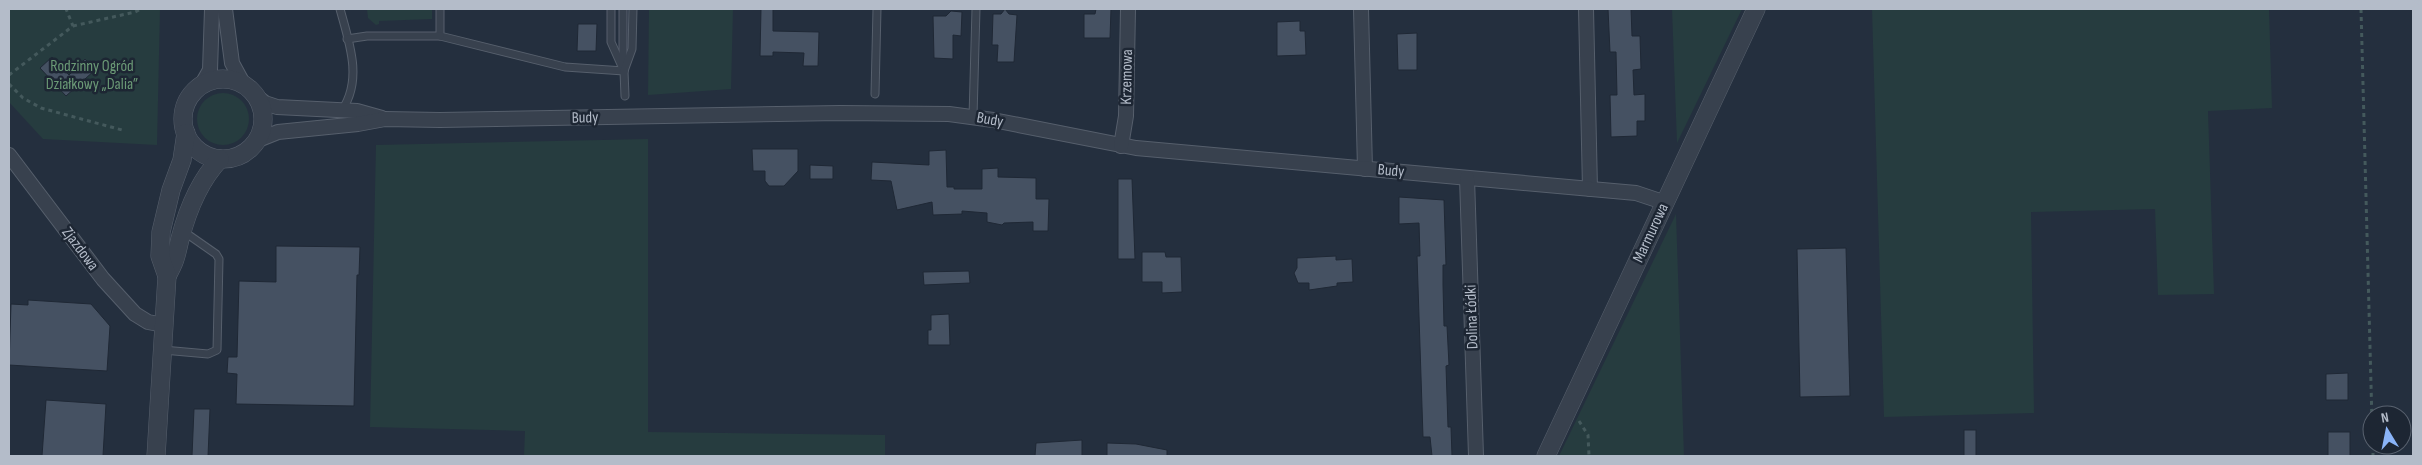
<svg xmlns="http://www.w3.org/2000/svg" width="2422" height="465" viewBox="0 0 2422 465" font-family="'Sofia Sans Condensed',sans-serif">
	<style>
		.green { fill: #263c3f }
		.building { fill: #455162; stroke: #1f2835 }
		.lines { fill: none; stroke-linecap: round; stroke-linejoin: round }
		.service-casing { stroke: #565f6c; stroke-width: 9 }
		.minor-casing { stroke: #565f6c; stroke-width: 16 }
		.tertiary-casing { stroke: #565f6c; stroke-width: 19 }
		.path { stroke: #44595c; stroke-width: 3; stroke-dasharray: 4 4; stroke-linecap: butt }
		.service { stroke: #38414e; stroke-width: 7 }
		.minor { stroke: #38414e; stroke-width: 14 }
		.tertiary { stroke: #38414e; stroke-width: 18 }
		.labels { text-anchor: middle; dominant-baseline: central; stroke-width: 5; stroke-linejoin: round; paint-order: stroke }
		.park-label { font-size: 16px; fill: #6b9a76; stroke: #1d2633 }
		.street-label { font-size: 16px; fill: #b4bcc9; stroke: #1d2633 }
	</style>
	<rect width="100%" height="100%" fill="#242f3e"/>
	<g class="green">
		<polygon points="9,9 160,9 157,145 43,139 9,102"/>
		<polygon points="367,9 432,9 432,19 379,21 379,24 376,25 368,18"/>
		<polygon points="649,9 733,9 731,89 648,95"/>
		<polygon points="1672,9 1742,9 1677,143"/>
		<polygon points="1872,9 2269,9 2272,108 2208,111 2214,294 2158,295 2155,209 2031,212 2034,413 1884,417"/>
		<circle cx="223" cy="119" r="26"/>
		<polygon points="648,139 648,432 885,435 885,456 524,456 525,431 370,427 376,145"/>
		<polygon points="1676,214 1684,456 1559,456"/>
	</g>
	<g class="building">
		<polygon points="761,9 773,9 773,31 819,32 818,66 803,66 804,53 773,52 773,56 760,56"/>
		<polygon points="1005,9 1009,14 1017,15 1014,62 997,62 998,45 992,45 993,14 1001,14"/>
		<polygon points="1096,9 1111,9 1110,38 1084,38 1084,14 1095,14"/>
		<polygon points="1608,9 1631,9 1632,36 1640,36 1641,69 1633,70 1634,95 1645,94 1645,121 1637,121 1637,136 1611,137 1610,95 1617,95 1616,52 1610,52"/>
		<polygon points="951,11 962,12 961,36 953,35 953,59 934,58 933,16 946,16"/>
		<polygon points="1300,21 1300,31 1305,31 1306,55 1277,56 1277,22"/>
		<polygon points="578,24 597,24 596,51 577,51"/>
		<polygon points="1417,33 1417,70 1398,70 1397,34"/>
		<polygon points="52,57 69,75 85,59 95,70 66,96 40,68"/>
		<polygon points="752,149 798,149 798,171 784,186 769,186 765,181 765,171 753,171"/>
		<polygon points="946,150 947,187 954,187 954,189 982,189 982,169 998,168 998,177 1036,178 1036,199 1049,199 1048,231 1033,231 1033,222 1004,223 1002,225 987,222 987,213 962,211 962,214 933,215 932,202 897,210 891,181 871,180 872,162 929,165 929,151"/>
		<polygon points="810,165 833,166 833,179 810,179"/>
		<polygon points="1118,179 1132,179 1135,259 1118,259"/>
		<polygon points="1399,197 1444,200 1446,265 1443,265 1443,285 1444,326 1447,326 1449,365 1446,366 1448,427 1451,427 1452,456 1432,456 1430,437 1423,437 1417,256 1420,256 1419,223 1399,224"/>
		<polygon points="276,246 360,247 359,275 357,275 354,406 236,404 237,374 227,373 228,357 237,357 239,281 276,282"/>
		<polygon points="1846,248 1850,396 1800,397 1797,249"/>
		<polygon points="1142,252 1165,252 1166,257 1181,257 1182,292 1162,293 1162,282 1142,282"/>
		<polygon points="1336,256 1336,260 1352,259 1353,282 1337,283 1337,286 1309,290 1309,283 1298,283 1294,273 1297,268 1297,258"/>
		<polygon points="969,271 970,283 924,285 923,272"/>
		<polygon points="28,300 91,304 110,326 107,371 9,365 11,304 28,305"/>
		<polygon points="949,314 950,345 928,345 928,330 931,330 931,315"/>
		<polygon points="2348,373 2348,400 2326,400 2326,374"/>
		<polygon points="46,400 106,404 103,456 42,456"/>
		<polygon points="194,409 210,409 208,456 192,456"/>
		<rect x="1964" y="430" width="12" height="26"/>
		<rect x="2328" y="432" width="22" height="24"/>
		<polygon points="1082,440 1082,456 1035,456 1036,443"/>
		<polygon points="1107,443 1136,444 1167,450 1167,456 1107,456"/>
	</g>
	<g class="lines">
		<g class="service-casing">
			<g id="service">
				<path d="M340 9C349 42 363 79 342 110"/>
				<polyline points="440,9 440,36 565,67 624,71"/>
				<polyline points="611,9 611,42 624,71"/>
				<polyline points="623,9 623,65"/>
				<polyline points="347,39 367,36 440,36"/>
				<polyline points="875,94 877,9"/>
				<polyline points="625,96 624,71 632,49 633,9"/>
				<polyline points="973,117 976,9"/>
				<polyline points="163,350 208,354 217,350 219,259 216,254 183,231"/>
			</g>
		</g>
		<g class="minor-casing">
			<g id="minor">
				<polyline points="225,9 232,63 244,85"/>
				<polyline points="1361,9 1365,169"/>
				<polyline points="1586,9 1590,189"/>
				<polyline points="201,86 210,70 212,9"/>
				<polyline points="257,97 265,103 277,107 357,111 382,118"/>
				<polyline points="258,140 278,132 358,124 385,119 440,120 840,113 949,114 993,120 1136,148 1636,193 1666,203"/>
				<polyline points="1121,146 1126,116 1128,9"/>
				<polyline points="9,155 103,279 135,314 148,322 164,325"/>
				<polyline points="1467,178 1476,456"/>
			</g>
		</g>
		<g class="tertiary-casing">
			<g id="tertiary">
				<circle cx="223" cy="119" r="40"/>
				<path d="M167 276C176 260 176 256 180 239 187 212 200 180 220 159"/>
				<polyline points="156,456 167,276 160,256 161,232 171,190 182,160 186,133"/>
				<polyline points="1546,456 1756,9"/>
			</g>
		</g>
		<g class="path">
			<polyline points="2361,9 2372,422"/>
			<polyline points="73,26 135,12 141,9"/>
			<polyline points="9,75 73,26 66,9"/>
			<polyline points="9,84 23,98 41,108 122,130"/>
			<polyline points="1579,421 1588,435 1589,456"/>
			<polyline points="2373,445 2373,456"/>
		</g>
		<use href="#service" class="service"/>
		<use href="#minor" class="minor"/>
		<use href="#tertiary" class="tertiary"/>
	</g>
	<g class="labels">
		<g class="park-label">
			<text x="92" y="66">Rodzinny Ogród<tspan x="92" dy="18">Działkowy „Dalia”</tspan></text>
		</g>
		<g class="street-label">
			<text transform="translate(1127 77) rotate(-89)">Krzemowa</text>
			<text transform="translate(585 118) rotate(-1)">Budy</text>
			<text transform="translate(990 120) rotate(10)">Budy</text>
			<text transform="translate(1391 171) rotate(5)">Budy</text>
			<text transform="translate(1651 233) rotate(-65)">Marmurowa</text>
			<text transform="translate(80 249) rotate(53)">Zjazdowa</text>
			<text transform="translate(1472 317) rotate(-92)">Dolina Łódki</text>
		</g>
	</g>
	<rect width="2422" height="465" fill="none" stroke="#b4bcc9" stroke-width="20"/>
	<g transform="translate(2387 430) rotate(350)"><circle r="24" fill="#1d2633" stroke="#59626f"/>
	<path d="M0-4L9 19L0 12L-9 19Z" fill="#8ab4f8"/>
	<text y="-8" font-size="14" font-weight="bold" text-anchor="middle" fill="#b4bcc9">N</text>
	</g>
</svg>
